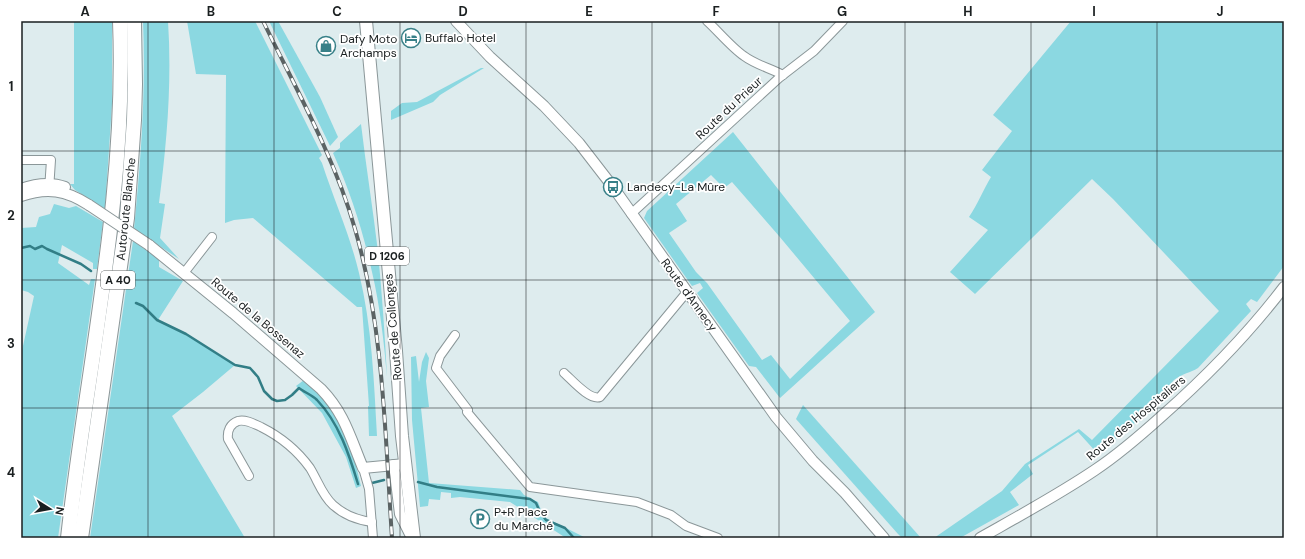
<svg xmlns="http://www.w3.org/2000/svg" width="1305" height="559" viewBox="0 0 1305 559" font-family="'DM Sans',sans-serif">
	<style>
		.green { fill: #8bd8e1; fill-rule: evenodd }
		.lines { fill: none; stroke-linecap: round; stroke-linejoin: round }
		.stream { stroke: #327e86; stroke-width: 2.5 }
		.minor-casing { stroke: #8b9799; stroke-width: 10 }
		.tertiary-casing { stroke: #8b9799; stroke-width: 12 }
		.primary-casing { stroke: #8b9799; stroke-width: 14 }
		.motorway-casing { stroke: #8b9799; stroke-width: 16 }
		.minor { stroke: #fff; stroke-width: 8 }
		.tertiary { stroke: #fff; stroke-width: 10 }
		.primary { stroke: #fff; stroke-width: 12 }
		.motorway { stroke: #fff; stroke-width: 14 }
		.rail-casing { stroke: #5b6364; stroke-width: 4 }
		.rail { stroke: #fff; stroke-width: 2.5; stroke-dasharray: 8; stroke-linecap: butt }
		.tertiary-bridge-casing { stroke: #8b9799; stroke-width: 12; stroke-linecap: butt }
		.tertiary-bridge { stroke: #fff; stroke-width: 10 }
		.grid { fill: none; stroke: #1a1f20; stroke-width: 1; stroke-opacity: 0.55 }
		.labels { text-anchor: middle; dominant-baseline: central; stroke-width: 3.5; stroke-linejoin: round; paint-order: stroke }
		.shield { fill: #fff; stroke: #5f6263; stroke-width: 1 }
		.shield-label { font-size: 11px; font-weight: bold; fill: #1a1f20 }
		.poi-label { font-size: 12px; fill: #1a1f20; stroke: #fff; text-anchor: start }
		.street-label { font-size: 12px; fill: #1a1f20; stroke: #fff }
		.neatline { fill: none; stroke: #1a1f20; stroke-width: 1.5 }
		.grid-label { font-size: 13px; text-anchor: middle; font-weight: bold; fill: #1a1f20 }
	</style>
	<rect width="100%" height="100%" fill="#deecee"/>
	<g class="green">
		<polygon points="74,21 112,21 112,104 105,209 75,190 70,184 74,184"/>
		<path d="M143 21H168C172 82 167 142 159 203L165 204 160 238 179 259 134 229C141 159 146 91 143 21Z"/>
		<path d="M187 21H255L322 155 319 158 322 163C334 200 350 235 359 273 372 326 374 382 377 436H369L368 406H369L362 307H357L253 218 234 220 225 223 226 75 196 74Z"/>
		<polygon points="269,21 278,21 320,97 338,137 330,146"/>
		<path d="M1071 21H1284V266L1257 302 1251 299 1246 304 1251 311 1198 368C1190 373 1183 373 1174 380L1130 428 1097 453 1078 432 1028 465 1033 474 1010 492 1019 505 960 538H934L1002 491 1025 464 1079 429 1092 440 1219 311 1113 199 1092 179 975 294 950 272 988 230 969 217C978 204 983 190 991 177L982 170 1012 131 993 115Z"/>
		<polygon points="481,68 484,68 440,95 433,102 391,120 391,111 402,103 417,102"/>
		<path d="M361 124C366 167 373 209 378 252 382 294 385 336 387 377 384 342 380 306 372 272 363 231 350 191 333 153L340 148V143Z"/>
		<path d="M733 132 875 312 780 398 756 367 749 366 697 293 703 288 700 283 692 286 644 218 647 211ZM711 175 724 188 732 182 779 236 850 321 790 379 771 355 762 360 707 283 696 272 669 233 687 221 676 204Z"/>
		<polygon points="54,204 69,208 76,206 103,222 97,269 93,269 93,263 62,245 58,263 89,285 91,279 95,279 58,538 21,538 21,355 34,296 28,292 21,290 21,228 36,227 39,217 50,214"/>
		<polygon points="133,241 159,259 159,267 183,281 158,320 186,334 235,365 203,392 172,416 245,538 90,538"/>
		<polygon points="426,352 429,358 426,381 429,407 421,408 429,483 520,490 524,495 538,502 541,510 546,518 586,538 566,538 510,502 460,497 451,498 451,493 441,492 440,500 429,499 428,506 420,507 412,420 411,357 416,356 419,382 422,362"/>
		<path d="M304 380C311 387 318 393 325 400 344 421 355 458 361 486L356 488 346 457 322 413 296 386Z"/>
		<polygon points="803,405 921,538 902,538 898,534 796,419"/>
	</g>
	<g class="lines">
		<g class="stream">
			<polyline points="21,248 30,246 35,249 42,246 47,249 81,264 91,271"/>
			<path d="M136 303 143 306 157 320 186 334 235 365 250 368 258 377 264 391 272 399 277 401 285 400 292 395 299 388C304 392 312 395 317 400 339 423 349 454 358 484"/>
			<polyline points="418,482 437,487 530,499 536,503 540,512 546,520 565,528 574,538"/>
			<polyline points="372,483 384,480"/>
		</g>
		<g class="minor-casing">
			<g id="minor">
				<path d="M707 21C718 31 732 48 744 56 756 65 770 68 783 75"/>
				<polyline points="21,160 51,160 49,190"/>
				<polyline points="631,214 779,78 814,51 843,21"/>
				<polyline points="184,273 212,237"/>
				<polyline points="455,335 440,356 436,368 468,410 467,412 530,487 637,502 671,515 686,526 718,538"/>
				<path d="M564 373C572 380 590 401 600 397L687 292"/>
				<polyline points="363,468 369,489 373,538"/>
				<path d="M249 476 228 439C227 431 230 424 238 421 246 419 254 424 261 427 281 437 297 450 310 468 318 481 322 495 333 505 344 515 357 520 372 522"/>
			</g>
		</g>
		<g class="tertiary-casing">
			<g id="tertiary">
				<polyline points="456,21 490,57 544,106 579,143 613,187 776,417 813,461 845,493 884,538"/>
				<path d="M21 189C35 184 51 182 65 187"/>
				<path d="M21 196C47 187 66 190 89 205"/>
				<path d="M149 245 233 313 321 389C345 414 350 437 363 468L405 464"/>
				<polyline points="394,465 400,514 412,538"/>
				<path d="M980 538C1019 516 1058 495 1095 470 1119 454 1142 434 1163 415 1207 376 1248 334 1284 287"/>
			</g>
		</g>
		<g class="primary-casing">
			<polyline id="primary" points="366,21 396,351 402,436 414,538"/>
		</g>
		<g class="motorway-casing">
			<g id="motorway">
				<path d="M68 538C87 366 127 195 120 21"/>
				<polyline points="81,538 127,218 134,120 135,84 134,21"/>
			</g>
		</g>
		<use href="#minor" class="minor"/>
		<use href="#tertiary" class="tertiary"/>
		<use href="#primary" class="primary"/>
		<use href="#motorway" class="motorway"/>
		<g class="rail-casing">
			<path id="rail" d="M263 21C295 87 335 158 355 229 384 329 385 435 392 538"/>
		</g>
		<use href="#rail" class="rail"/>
		<g class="tertiary-bridge-casing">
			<polyline id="tertiary-bridge" points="89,205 149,245"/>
		</g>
		<use href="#tertiary-bridge" class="tertiary-bridge"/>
	</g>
	<path class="grid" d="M148 21V538M274 21V538M400 21V538M526 21V538M652 21V538M779 21V538M905 21V538M1031 21V538M1157 21V538M21 151H1284M21 280H1284M21 408H1284"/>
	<defs>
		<g id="hotel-ring" transform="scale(1)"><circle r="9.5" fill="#fff" stroke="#388088" stroke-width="1.5"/><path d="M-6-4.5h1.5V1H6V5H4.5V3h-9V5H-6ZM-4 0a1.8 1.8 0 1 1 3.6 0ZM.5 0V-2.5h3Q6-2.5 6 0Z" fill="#388088"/></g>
		<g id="shop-ring" transform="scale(1)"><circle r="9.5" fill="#fff" stroke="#388088" stroke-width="1.5"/><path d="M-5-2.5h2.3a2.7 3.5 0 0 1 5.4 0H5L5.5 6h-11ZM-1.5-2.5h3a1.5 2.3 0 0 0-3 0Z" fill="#388088"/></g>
		<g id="bus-ring" transform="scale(1)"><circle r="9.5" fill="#fff" stroke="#388088" stroke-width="1.5"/><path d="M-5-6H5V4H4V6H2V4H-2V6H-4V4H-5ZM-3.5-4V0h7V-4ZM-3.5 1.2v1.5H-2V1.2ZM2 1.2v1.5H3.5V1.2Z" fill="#388088"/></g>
		<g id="parking-ring" transform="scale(1)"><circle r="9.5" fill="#fff" stroke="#388088" stroke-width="1.5"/><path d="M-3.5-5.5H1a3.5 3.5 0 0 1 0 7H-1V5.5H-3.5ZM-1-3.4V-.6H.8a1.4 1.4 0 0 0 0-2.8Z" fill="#388088"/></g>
	</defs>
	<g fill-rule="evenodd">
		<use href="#hotel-ring" x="411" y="38"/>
		<use href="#shop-ring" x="326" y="46"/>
		<use href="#bus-ring" x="613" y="187"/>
		<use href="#parking-ring" x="480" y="519"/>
	</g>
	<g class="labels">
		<g class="shield">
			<rect x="365" y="247" width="44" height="18" rx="3"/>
			<rect x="101" y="271" width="34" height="18" rx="3"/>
		</g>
		<g class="shield-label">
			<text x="387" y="256">D 1206</text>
			<text x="118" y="280">A 40</text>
		</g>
		<g class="poi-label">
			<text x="425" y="38">Buffalo Hotel</text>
			<text x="340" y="39">Dafy Moto<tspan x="340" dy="14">Archamps</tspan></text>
			<text x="627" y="187">Landecy-La Mûre</text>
			<text x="494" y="512">P+R Place<tspan x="494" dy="14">du Marché</tspan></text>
		</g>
		<g class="street-label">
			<text transform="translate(729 108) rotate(-43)">Route du Prieur</text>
			<text transform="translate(126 209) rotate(-84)">Autoroute Blanche</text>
			<text transform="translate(689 295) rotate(54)">Route d'Annecy</text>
			<text transform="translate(258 318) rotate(40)">Route de la Bossenaz</text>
			<text transform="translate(393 327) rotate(-95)">Route de Collonges</text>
			<text transform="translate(1136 418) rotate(-40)">Route des Hospitaliers</text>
		</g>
	</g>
	<rect width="1305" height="559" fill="none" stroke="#ffffff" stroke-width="44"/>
	<g transform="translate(50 509) rotate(101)" stroke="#ffffff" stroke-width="3" paint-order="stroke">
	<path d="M0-3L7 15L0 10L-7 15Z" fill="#1a1f20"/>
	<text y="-6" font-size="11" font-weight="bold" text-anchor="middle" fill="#1a1f20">N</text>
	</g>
	<rect x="22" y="22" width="1261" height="515" class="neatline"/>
	<g class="grid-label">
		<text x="85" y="16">A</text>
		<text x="211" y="16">B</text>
		<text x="337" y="16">C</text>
		<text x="463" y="16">D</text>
		<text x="589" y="16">E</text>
		<text x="716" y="16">F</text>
		<text x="842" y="16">G</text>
		<text x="968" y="16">H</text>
		<text x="1094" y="16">I</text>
		<text x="1220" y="16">J</text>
		<text x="11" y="91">1</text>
		<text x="11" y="220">2</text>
		<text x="11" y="348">3</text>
		<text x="11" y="477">4</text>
	</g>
</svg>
